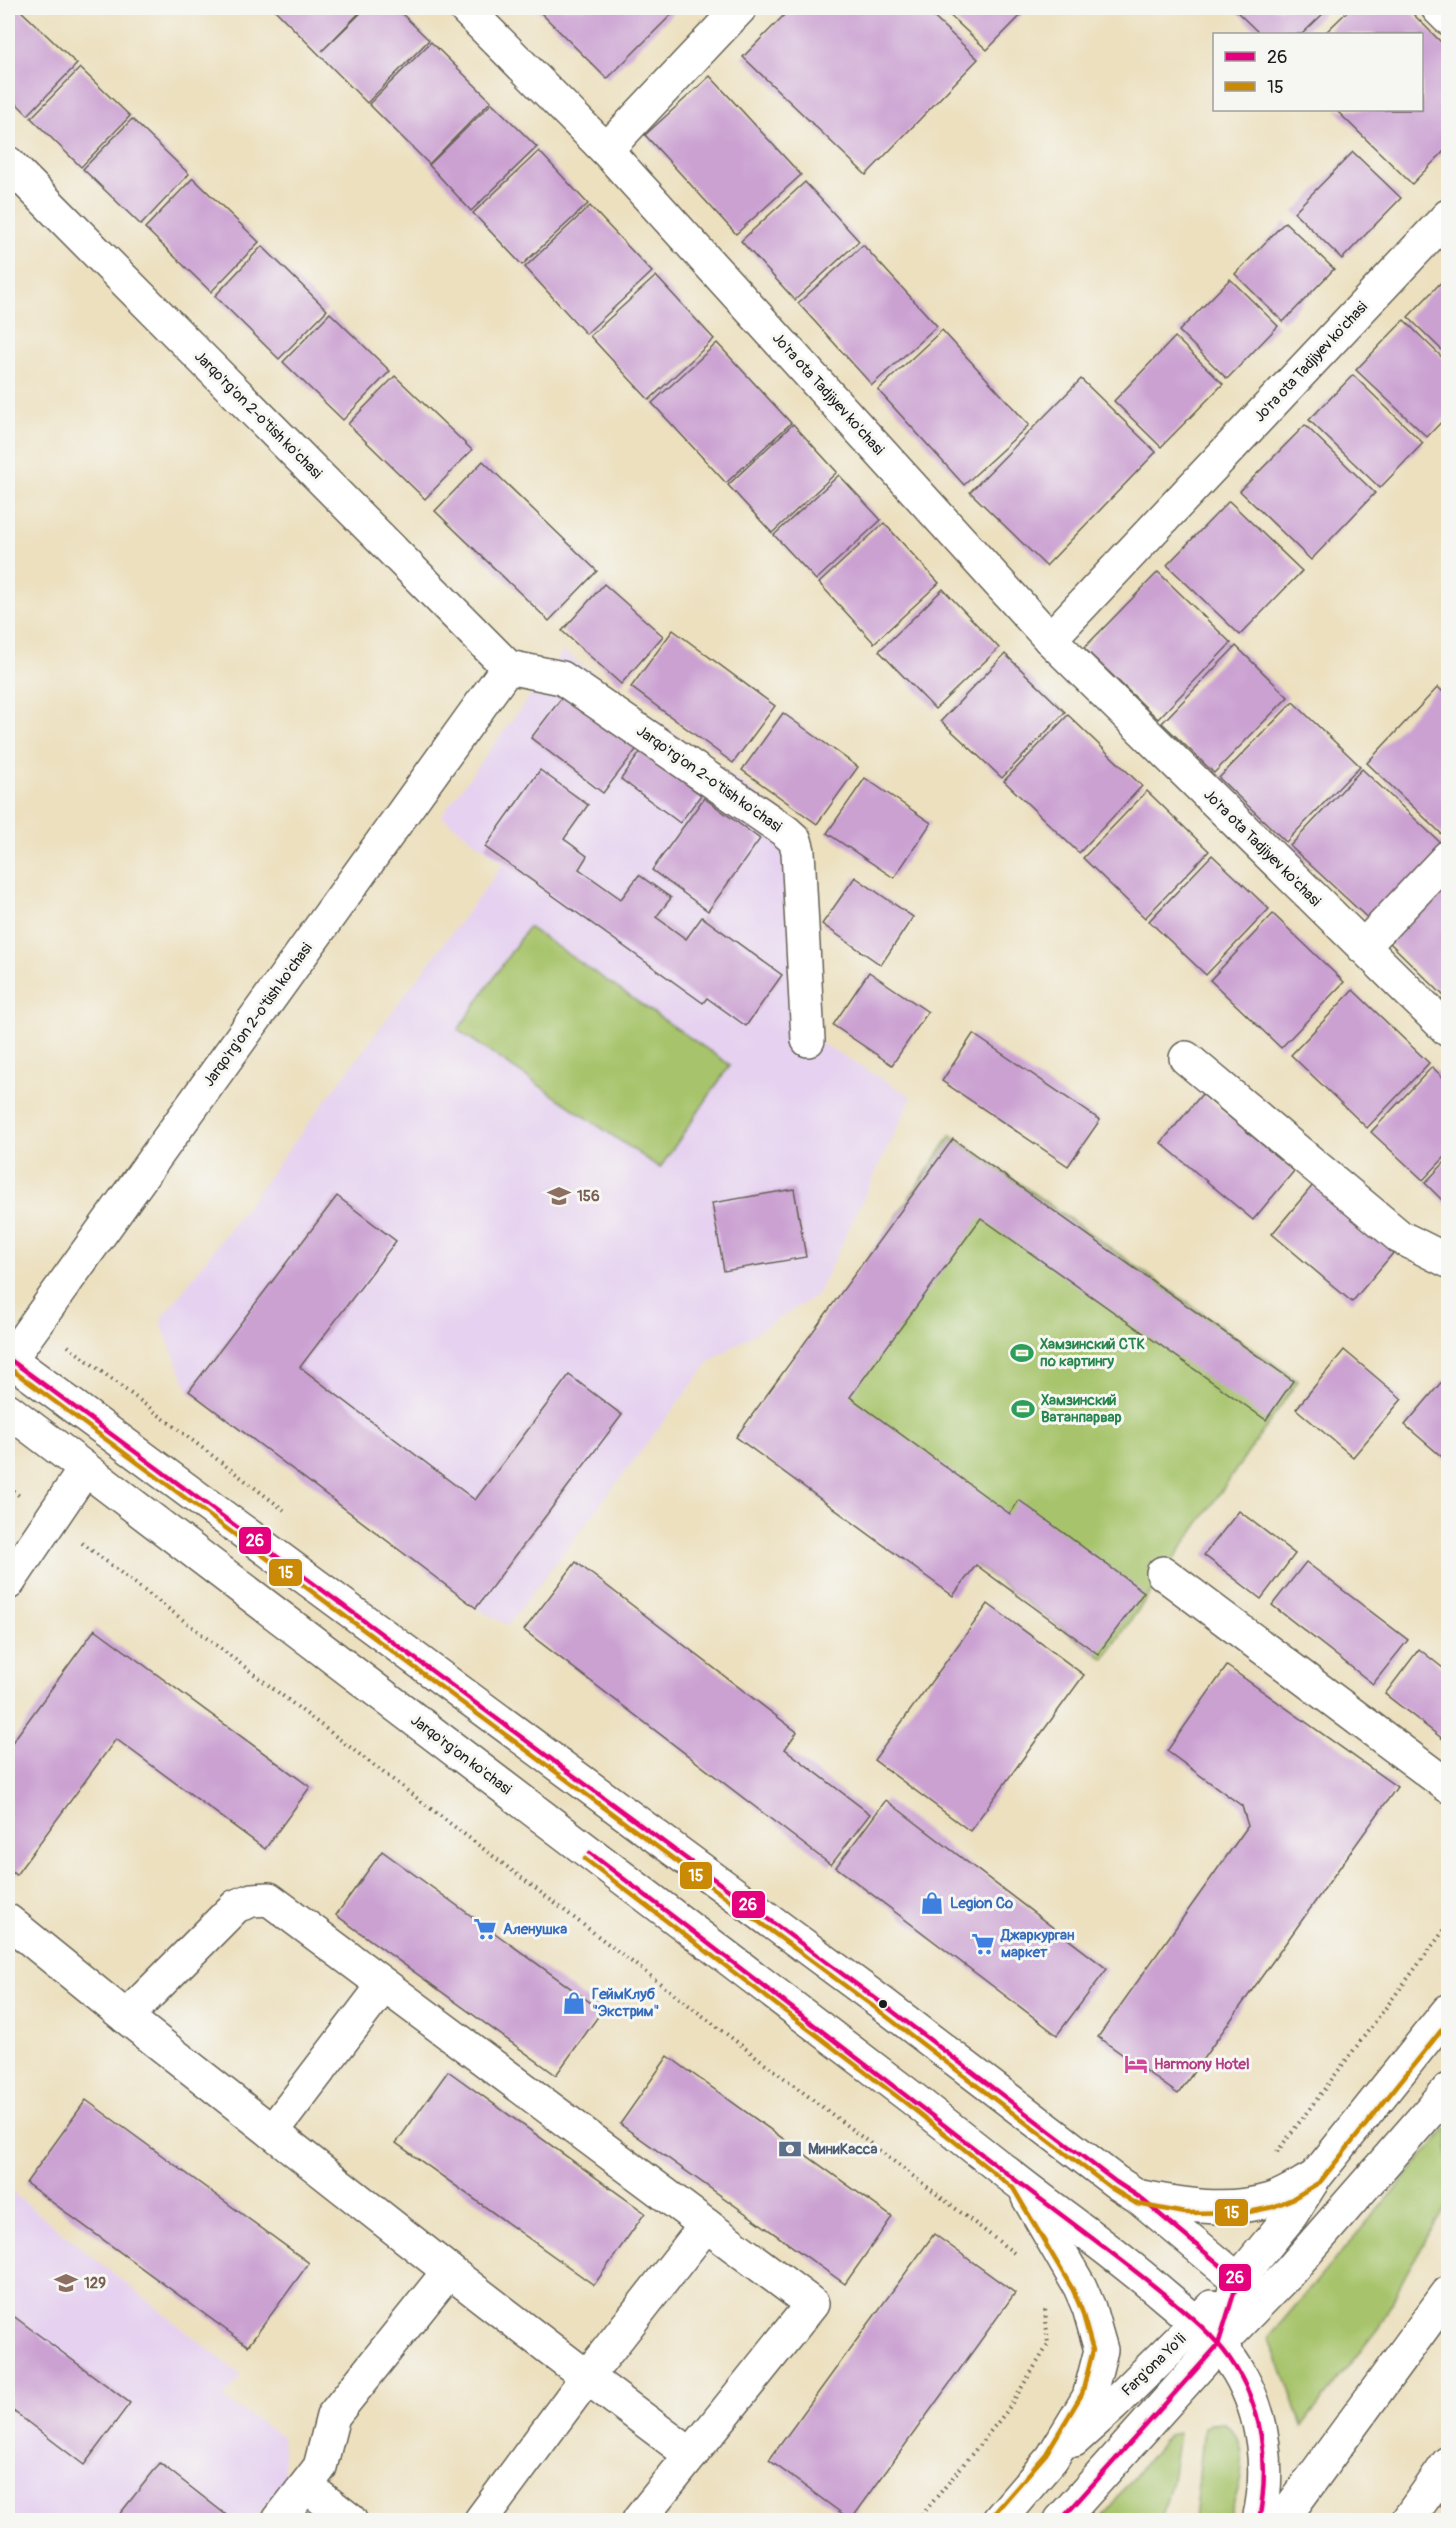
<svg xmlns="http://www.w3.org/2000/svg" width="1456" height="2528" viewBox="0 0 1456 2528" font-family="Pangolin,sans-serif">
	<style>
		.built { fill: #e6d2f0 }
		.green { fill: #a7c46c; stroke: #627044; stroke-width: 1.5 }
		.building { fill: #cba1d2 }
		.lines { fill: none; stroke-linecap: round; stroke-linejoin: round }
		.minor-casing { stroke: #656155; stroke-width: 36 }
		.major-casing { stroke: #656155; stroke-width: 36 }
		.path { stroke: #656155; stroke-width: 4; stroke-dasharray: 1.5 4.5; stroke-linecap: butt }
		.minor { stroke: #fff; stroke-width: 33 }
		.major { stroke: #fff; stroke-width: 33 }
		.bus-1-casing { stroke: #f6f6f2; stroke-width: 9 }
		.bus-2-casing { stroke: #f6f6f2; stroke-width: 9 }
		.bus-1 { stroke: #e5007d; stroke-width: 4.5 }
		.bus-2 { stroke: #cb8a06; stroke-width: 4.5 }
		.bus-dot { fill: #1c1c1c; stroke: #f6f6f2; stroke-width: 2 }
		.labels { text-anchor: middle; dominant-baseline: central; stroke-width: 6; stroke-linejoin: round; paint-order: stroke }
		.street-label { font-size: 15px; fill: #1c1c1c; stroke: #f6f6f2 }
		.education-label { font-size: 15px; font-weight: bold; fill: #785e54; stroke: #f6f6f2; text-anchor: start }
		.leisure-label { font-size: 15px; font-weight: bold; fill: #27864d; stroke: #f6f6f2; text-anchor: start }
		.shop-label { font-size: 15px; font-weight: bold; fill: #366cbe; stroke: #f6f6f2; text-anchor: start }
		.hotel-label { font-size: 15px; font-weight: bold; fill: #b23c85; stroke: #f6f6f2; text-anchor: start }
		.service-label { font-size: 15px; font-weight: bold; fill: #4e5e75; stroke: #f6f6f2; text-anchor: start }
		.line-badge { stroke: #f6f6f2; stroke-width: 2 }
		.badge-label { font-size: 16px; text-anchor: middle; font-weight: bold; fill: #fff }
	</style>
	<rect width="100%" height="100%" fill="#f6f6f2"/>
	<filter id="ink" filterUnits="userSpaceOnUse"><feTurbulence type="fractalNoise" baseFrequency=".0167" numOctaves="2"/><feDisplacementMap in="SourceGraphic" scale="12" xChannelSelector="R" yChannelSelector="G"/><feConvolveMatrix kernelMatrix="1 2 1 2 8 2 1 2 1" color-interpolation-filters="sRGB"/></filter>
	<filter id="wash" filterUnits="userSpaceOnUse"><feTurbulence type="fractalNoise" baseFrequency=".008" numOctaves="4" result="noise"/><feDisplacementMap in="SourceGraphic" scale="24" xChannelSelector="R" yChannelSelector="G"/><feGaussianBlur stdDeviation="1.35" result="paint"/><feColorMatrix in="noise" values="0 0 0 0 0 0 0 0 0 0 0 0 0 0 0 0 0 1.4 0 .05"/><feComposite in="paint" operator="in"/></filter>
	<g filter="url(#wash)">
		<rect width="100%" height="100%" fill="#ece0bf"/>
		<g class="built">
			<polygon points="563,651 808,832 821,1043 912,1097 817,1295 710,1361 508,1625 476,1608 189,1391 160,1321 504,863 441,816"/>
			<polygon points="8,2189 242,2376 223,2398 283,2437 284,2481 254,2520 8,2520"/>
		</g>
		<g class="green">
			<polygon points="528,927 730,1065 660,1168 458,1030"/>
			<polygon points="951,1135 1298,1381 1104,1659 974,1564 749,1437"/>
			<polygon points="1448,2127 1448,2201 1407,2272 1379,2327 1302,2426 1288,2384 1268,2338"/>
			<path d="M1223 2423C1256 2444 1239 2490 1228 2520H1194L1204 2428 1210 2424Z"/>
			<polygon points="1179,2433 1172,2480 1161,2520 1100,2520 1168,2435"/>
		</g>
		<g id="blocks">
			<g class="building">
				<polygon points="8,8 18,8 77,64 28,115 8,95"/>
				<polygon points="277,8 364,8 322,51 366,8 396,8 429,40 367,103 275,10"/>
				<polygon points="536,8 678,8 607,79"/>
				<polygon points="791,8 924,8 978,59 866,175 743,57"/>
				<polygon points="942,8 1028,8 987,50"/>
				<polygon points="1233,8 1329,8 1302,34 1260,34"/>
				<polygon points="1351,8 1407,8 1448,49 1448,147 1412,184 1336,110 1422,110 1422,34 1324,34"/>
				<polygon points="431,42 491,101 429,164 369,104"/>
				<polygon points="80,68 130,116 81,167 31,118"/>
				<polygon points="710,76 801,175 736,234 645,135"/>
				<polygon points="492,103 537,147 471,211 429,165"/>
				<polygon points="132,119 189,174 141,225 83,169"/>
				<polygon points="539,151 588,204 522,265 473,213"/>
				<polygon points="1353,152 1401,198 1342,259 1294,212"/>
				<polygon points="193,178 259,242 211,292 145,228"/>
				<polygon points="805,182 859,241 795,300 741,241"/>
				<polygon points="590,206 652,272 586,334 525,267"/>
				<polygon points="1285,222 1334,269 1283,322 1235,274"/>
				<polygon points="863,245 937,326 872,385 798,303"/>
				<polygon points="262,246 327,310 279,359 215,296"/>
				<polygon points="1448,275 1448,356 1408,317"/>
				<polygon points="656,276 714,339 649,400 590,336"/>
				<polygon points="1230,279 1278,326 1227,379 1179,331"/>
				<polygon points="330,313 390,371 343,420 283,362"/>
				<polygon points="1404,320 1448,363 1448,415 1427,437 1356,370"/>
				<polygon points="942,330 1029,425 964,485 878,390"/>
				<polygon points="1175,337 1223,384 1161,447 1114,401"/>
				<polygon points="717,343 791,423 726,483 652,403"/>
				<polygon points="1353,375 1423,443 1380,488 1309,420"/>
				<polygon points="395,376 472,450 425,499 348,424"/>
				<polygon points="1081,379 1156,452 1046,566 970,492"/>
				<polygon points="793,424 837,472 772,533 728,485"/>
				<polygon points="1305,425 1375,493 1311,560 1240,491"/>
				<polygon points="483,461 597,571 549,621 435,511"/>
				<polygon points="839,475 881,520 816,580 774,535"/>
				<polygon points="1229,501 1302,571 1240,635 1167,565"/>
				<polygon points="884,523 939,583 874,643 819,583"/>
				<polygon points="1158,572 1231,643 1158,719 1084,648"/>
				<polygon points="604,584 663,636 621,684 562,631"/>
				<polygon points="943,589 999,648 935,709 879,651"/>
				<polygon points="673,630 775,706 733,763 631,687"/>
				<polygon points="1236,646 1288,697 1214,773 1162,723"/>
				<polygon points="1005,654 1065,712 1002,778 941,721"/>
				<polygon points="1438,687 1448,697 1448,840 1367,763"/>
				<polygon points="566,692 639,746 603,793 531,738"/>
				<polygon points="1293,702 1360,766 1286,842 1219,778"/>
				<polygon points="783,713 858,767 817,824 742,770"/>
				<polygon points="1068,715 1142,786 1079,853 1004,781"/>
				<polygon points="641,751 701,795 680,823 621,779"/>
				<polygon points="1362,769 1445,847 1374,924 1290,846"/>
				<polygon points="540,770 588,805 564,839 587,856 579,869 621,899 639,875 671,898 656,917 686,939 702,917 782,975 746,1026 707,998 703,1003 485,847"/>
				<polygon points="865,778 931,823 894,878 827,833"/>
				<polygon points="1147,791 1209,851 1145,918 1083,858"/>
				<polygon points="704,798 760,839 708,911 652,870"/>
				<polygon points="1212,855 1269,909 1206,975 1149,921"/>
				<polygon points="855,877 913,917 881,965 822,924"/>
				<polygon points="1448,881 1448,1000 1389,942"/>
				<polygon points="1273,914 1344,982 1281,1048 1210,980"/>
				<polygon points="869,972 928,1012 892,1065 833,1025"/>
				<polygon points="1353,990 1429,1063 1367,1128 1291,1055"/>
				<polygon points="973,1034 1100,1120 1068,1166 942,1081"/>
				<polygon points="1432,1067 1448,1082 1448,1154 1423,1180 1371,1132"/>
				<polygon points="1202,1094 1294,1171 1253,1220 1161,1143"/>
				<polygon points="953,1139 1293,1381 1266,1420 981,1218 850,1397 1010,1514 1019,1500 1144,1592 1098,1654 976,1565 953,1596 736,1437"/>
				<polygon points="1448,1159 1448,1206 1425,1183"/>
				<polygon points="1313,1185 1394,1252 1352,1302 1272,1234"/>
				<polygon points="794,1189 806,1257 724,1271 712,1203"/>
				<polygon points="337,1196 396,1241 300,1367 475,1500 569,1375 622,1415 476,1608 189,1391"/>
				<polygon points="1344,1350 1402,1399 1353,1457 1296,1409"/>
				<polygon points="1444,1379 1448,1383 1448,1462 1405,1425"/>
				<polygon points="1239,1511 1295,1554 1261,1599 1204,1555"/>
				<polygon points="576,1562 797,1732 785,1749 870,1814 831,1865 524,1630"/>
				<polygon points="1306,1562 1408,1640 1373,1684 1272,1605"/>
				<polygon points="988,1604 1084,1675 970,1831 874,1760"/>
				<polygon points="95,1629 310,1787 265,1849 116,1739 16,1875 8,1869 8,1748"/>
				<polygon points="1419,1649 1448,1672 1448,1743 1385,1694"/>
				<polygon points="1227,1666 1397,1787 1178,2094 1098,2037 1248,1826 1242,1806 1167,1751"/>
				<polygon points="886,1800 1107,1969 1057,2035 836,1867"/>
				<polygon points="382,1851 602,2011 556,2075 336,1915"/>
				<polygon points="668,2056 892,2217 845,2284 620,2124"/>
				<polygon points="448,2071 645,2213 594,2285 396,2143"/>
				<polygon points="86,2100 309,2263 248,2346 26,2183"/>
				<polygon points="934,2234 1015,2293 851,2520 769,2460"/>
				<polygon points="8,2312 130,2403 84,2465 8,2407"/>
				<polygon points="160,2463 230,2518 227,2520 115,2520"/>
			</g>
		</g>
	</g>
	<g filter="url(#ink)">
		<use href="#blocks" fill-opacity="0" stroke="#656155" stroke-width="1.5"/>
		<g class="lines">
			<g class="minor-casing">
				<g id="minor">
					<polyline points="465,8 606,150 1050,639 1448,1030"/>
					<polyline points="1438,8 1448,18"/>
					<polyline points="606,150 740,8"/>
					<polyline points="8,163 508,667 562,678 785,831 795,840 798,851 808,1040"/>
					<polyline points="1050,639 1448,216"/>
					<polyline points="1363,947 1448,857"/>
					<polyline points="1186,1058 1400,1237 1448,1261"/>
					<polyline points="8,1362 508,667"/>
					<polyline points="1163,1573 1448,1786"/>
					<polyline points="8,1583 85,1469"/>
					<polyline points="8,1921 126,2017 236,1906 252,1900 269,1899 706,2225 587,2377 449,2271 333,2416 320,2467 279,2520"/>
					<polyline points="126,2017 449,2271"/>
					<polyline points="272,2132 384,1985"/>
					<polyline points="1238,2280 1291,2215 1315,2177 1448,2011"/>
					<polyline points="1218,2345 1289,2272 1448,2090"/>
					<polyline points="306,2486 350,2520"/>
					<polyline points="481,2520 587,2377 691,2455"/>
					<polyline points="639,2520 812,2304 706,2225"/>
				</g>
			</g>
			<g class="major-casing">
				<g id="major">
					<polyline points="8,1358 883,2004 1116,2182 1139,2197 1238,2280"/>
					<path d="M8 1410 912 2098C960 2136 1007 2174 1055 2210 1093 2238 1130 2266 1166 2297 1192 2319 1220 2341 1238 2371 1264 2415 1271 2471 1259 2520"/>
					<path d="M1141 2197C1184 2205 1227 2213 1270 2200 1286 2195 1300 2185 1315 2177"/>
					<polyline points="1074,2440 1113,2405 1212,2307"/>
					<polyline points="999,2520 1052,2458 1089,2397 1101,2350 1089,2308 1080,2287 1028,2197"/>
					<polyline points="1061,2520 1218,2345 1238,2280"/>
					<polyline points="1282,2520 1448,2293"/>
					<polyline points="1408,2520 1448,2463"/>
				</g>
			</g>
			<g class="path">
				<polyline points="68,1346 284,1510"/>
				<polyline points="8,1487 21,1497"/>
				<polyline points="82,1543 1014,2253"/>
				<polyline points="1277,2152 1448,1925"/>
				<polyline points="918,2520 1007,2411 1048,2345 1045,2308"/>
			</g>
			<use href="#minor" class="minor"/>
			<use href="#major" class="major"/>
			<g class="bus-1-casing">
				<g id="bus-1">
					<polyline points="8,1358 883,2004 1116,2182 1139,2197 1238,2280 1218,2345 1061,2520"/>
					<path d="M590 1853C733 1962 875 2072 1018 2182 1065 2218 1113 2253 1159 2290 1184 2311 1211 2332 1230 2359 1263 2406 1270 2464 1259 2520"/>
				</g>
			</g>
			<g class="bus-2-casing">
				<g id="bus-2">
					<polyline points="8,1367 878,2010 1111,2188 1137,2204 1185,2213 1249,2212 1273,2207 1292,2199 1320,2182 1448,2022"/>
					<polyline points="585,1859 907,2104 1013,2188 1073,2290 1082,2311 1093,2350 1082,2394 1046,2454 993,2515"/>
				</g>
			</g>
			<use href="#bus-1" class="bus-1"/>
			<use href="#bus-2" class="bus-2"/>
		</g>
	</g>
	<defs>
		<g id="school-bare" transform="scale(1.8)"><path d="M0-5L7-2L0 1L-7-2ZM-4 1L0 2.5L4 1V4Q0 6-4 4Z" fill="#8d6e63" stroke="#f6f6f2" stroke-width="2.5" paint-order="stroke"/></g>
		<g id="stadium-bare" transform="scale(1.8)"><path d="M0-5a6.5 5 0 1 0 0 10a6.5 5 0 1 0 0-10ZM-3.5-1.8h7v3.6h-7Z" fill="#2e9e5b" stroke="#f6f6f2" stroke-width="2.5" paint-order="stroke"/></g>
		<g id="shop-bare" transform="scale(1.8)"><path d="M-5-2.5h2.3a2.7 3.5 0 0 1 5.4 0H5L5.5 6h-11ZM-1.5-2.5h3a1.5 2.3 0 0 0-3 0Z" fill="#3f7fe0" stroke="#f6f6f2" stroke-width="2.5" paint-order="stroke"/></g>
		<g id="supermarket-bare" transform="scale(1.8)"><path d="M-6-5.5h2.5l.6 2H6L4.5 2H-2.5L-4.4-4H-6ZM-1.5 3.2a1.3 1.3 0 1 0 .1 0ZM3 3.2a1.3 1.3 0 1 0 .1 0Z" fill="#3f7fe0" stroke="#f6f6f2" stroke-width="2.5" paint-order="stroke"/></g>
		<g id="hotel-bare" transform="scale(1.8)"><path d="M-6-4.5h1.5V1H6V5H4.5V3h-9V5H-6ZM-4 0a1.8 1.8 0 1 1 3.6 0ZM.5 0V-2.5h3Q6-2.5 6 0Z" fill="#d1479c" stroke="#f6f6f2" stroke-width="2.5" paint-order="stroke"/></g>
		<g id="bank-bare" transform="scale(1.8)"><path d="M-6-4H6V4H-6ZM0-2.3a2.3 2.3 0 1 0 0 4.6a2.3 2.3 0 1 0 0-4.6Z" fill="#5c6f8a" stroke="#f6f6f2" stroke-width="2.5" paint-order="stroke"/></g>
	</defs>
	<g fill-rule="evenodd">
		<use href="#school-bare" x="559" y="1196"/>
		<use href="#stadium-bare" x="1022" y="1353"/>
		<use href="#stadium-bare" x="1023" y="1409"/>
		<use href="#shop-bare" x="932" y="1903"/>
		<use href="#supermarket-bare" x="485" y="1929"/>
		<use href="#supermarket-bare" x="983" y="1944"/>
		<use href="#shop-bare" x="574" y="2003"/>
		<use href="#hotel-bare" x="1136" y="2064"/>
		<use href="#bank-bare" x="790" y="2149"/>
		<use href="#school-bare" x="66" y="2283"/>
	</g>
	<circle class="bus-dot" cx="883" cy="2004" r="5"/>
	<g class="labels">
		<g class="street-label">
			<text transform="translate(1311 362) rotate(-47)">Jo'ra ota Tadjiyev ko'chasi</text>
			<text transform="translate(828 394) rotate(48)">Jo'ra ota Tadjiyev ko'chasi</text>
			<text transform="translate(258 415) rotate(45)">Jarqo'rg'on 2-o'tish ko'chasi</text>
			<text transform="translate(709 779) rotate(35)">Jarqo'rg'on 2-o'tish ko'chasi</text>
			<text transform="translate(1262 848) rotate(45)">Jo'ra ota Tadjiyev ko'chasi</text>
			<text transform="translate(258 1015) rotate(-54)">Jarqo'rg'on 2-o'tish ko'chasi</text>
			<text transform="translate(461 1755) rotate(37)">Jarqo'rg'on ko'chasi</text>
			<text transform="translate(1154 2365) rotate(-44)">Farg'ona Yo'li</text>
		</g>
		<g class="education-label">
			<text x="577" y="1196">156</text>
			<text x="84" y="2283">129</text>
		</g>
		<g class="leisure-label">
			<text x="1040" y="1344">Хамзинский СТК<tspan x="1040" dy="17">по картингу</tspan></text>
			<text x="1041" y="1400">Хамзинский<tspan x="1041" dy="17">Ватанпарвар</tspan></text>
		</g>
		<g class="shop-label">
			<text x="950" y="1903">Legion Co</text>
			<text x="503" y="1929">Аленушка</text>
			<text x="1001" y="1935">Джаркурган<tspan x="1001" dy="17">маркет</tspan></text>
			<text x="592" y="1994">ГеймКлуб<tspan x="592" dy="17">"Экстрим"</tspan></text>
		</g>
		<g class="hotel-label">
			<text x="1154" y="2064">Harmony Hotel</text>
		</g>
		<g class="service-label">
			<text x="808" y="2149">МиниКасса</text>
		</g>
	</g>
	<g class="line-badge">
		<rect x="238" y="1526" width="34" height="29" rx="6" fill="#e5007d"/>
		<rect x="268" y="1558" width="35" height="29" rx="6" fill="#cb8a06"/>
		<rect x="679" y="1861" width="34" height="29" rx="6" fill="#cb8a06"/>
		<rect x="731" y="1890" width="35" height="29" rx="6" fill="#e5007d"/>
		<rect x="1214" y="2198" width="35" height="29" rx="6" fill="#cb8a06"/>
		<rect x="1218" y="2263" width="34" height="29" rx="6" fill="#e5007d"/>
	</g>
	<g class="badge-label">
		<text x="255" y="1546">26</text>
		<text x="286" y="1578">15</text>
		<text x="696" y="1881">15</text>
		<text x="748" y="1910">26</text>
		<text x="1232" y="2218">15</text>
		<text x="1235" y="2283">26</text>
	</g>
	<rect width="1456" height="2528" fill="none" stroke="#f6f6f2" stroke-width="30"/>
	<rect x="1213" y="33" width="210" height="78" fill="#f6f6f2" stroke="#9f9f9c" stroke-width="1.5"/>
	<rect x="1225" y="52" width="30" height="9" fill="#e5007d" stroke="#9f9f9c" stroke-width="1.5"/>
	<text x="1267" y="63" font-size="18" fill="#1c1c1c">26</text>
	<rect x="1225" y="82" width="30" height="9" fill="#cb8a06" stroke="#9f9f9c" stroke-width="1.5"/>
	<text x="1267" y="93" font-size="18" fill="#1c1c1c">15</text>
</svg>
